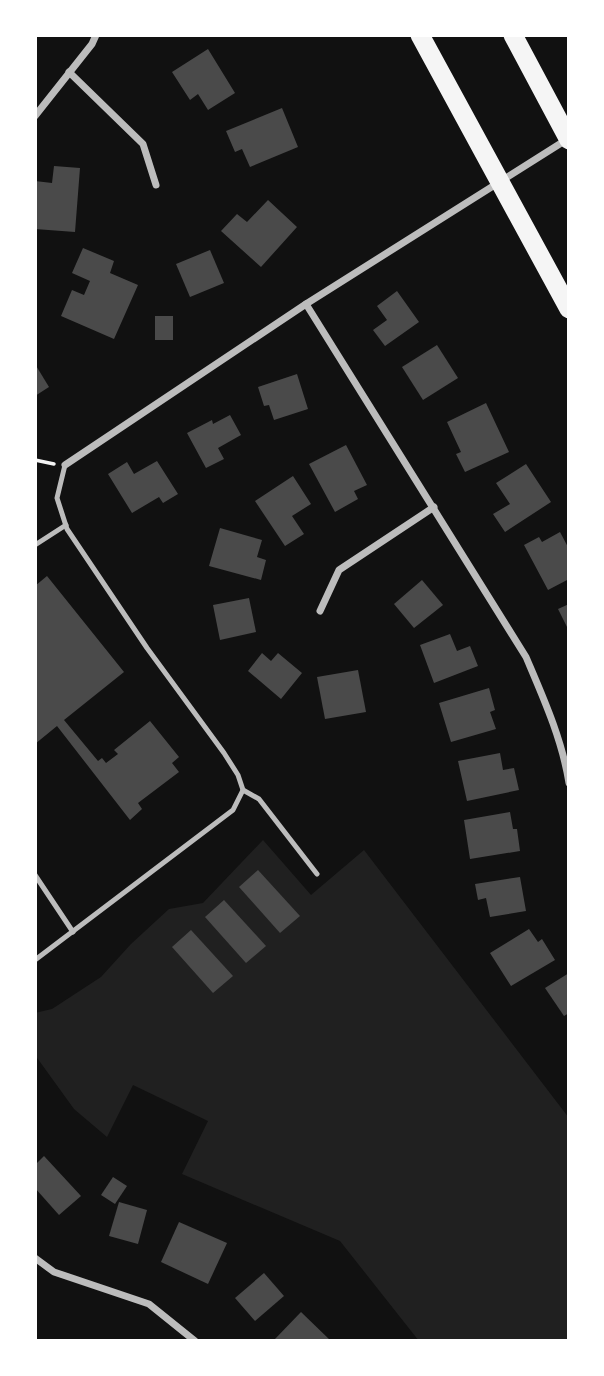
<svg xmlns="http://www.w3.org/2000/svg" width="604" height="1376" viewBox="0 0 604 1376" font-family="'Asap Condensed',sans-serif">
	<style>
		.green { fill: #202020 }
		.building { fill: #4a4a4a }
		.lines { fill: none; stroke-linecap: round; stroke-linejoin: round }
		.path { stroke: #f5f5f5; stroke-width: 3.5 }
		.service { stroke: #bcbcbc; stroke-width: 5 }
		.minor { stroke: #bcbcbc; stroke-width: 7 }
		.motorway { stroke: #f5f5f5; stroke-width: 19 }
	</style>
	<rect width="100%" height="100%" fill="#111"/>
	<polygon class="green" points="263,840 311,895 364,850 569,1118 569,1341 419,1341 340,1241 182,1174 208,1121 133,1085 107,1137 74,1109 35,1055 35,1013 52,1009 101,977 131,944 169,909 203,903"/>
	<g class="building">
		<polygon points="208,49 235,93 208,110 198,94 190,100 172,72"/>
		<polygon points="282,108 298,147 250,167 242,149 235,152 226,131"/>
		<polygon points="54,166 80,168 75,232 35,229 35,181 52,183"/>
		<polygon points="268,200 297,227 261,267 221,231 237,214 247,222"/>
		<polygon points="83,248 114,261 110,273 138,285 114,339 61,316 72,290 84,295 90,281 72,273"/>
		<polygon points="210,250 224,283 190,297 176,264"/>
		<polygon points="397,291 419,322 385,346 373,330 387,320 377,306"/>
		<rect x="155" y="316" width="18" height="24"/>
		<polygon points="437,345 458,378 423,400 402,367"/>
		<polygon points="35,364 49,387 35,396"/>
		<polygon points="297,374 308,409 274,420 269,405 264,406 258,387"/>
		<polygon points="486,403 509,452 465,472 456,454 461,452 447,422"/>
		<polygon points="230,415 241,435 218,448 224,459 206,468 187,433 212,420 213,424"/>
		<polygon points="346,445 367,485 354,491 358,499 335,512 309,464"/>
		<polygon points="157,461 178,494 163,503 159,497 132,513 108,474 127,462 134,474"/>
		<polygon points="526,464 551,502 505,532 493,514 510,504 496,483"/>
		<polygon points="293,476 311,504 292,516 304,534 285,546 255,501"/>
		<polygon points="220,528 262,540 257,557 266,560 261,580 209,566"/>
		<polygon points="560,532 569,549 569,579 548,590 524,545 539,537 542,542"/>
		<polygon points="47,576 124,672 64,720 98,761 102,758 106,763 118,754 114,750 150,721 179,757 172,763 179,772 138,803 142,809 130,820 57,726 35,744 35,586"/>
		<polygon points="422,580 443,605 414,628 394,604"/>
		<polygon points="249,598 256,632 220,640 213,605"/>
		<polygon points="569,604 569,631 558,609"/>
		<polygon points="450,634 457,651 470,646 478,666 434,683 420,645"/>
		<polygon points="262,653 271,661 278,653 302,673 281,699 248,671"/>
		<polygon points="358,670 366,712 325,719 317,677"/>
		<polygon points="489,688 495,710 490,712 496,729 451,742 439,703"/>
		<polygon points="500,753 503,770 514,768 519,790 467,801 458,761"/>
		<polygon points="510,812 513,829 517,829 520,851 470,859 464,820"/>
		<polygon points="258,870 300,916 280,933 239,887"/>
		<polygon points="520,877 526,911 490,917 486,898 478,900 475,884"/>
		<polygon points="224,900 266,946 246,963 205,917"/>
		<polygon points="529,929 538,942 542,939 555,960 511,986 490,953"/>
		<polygon points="191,930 233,976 213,993 172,947"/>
		<polygon points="569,973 569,1013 564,1016 545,988"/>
		<polygon points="44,1156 81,1196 59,1215 35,1188 35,1165"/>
		<polygon points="113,1177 127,1186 115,1204 101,1195"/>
		<polygon points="119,1202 147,1210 138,1244 109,1236"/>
		<polygon points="179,1222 227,1243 208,1284 161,1262"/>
		<polygon points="264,1273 284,1296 255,1321 235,1298"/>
		<polygon points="301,1312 331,1341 278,1341 275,1339"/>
	</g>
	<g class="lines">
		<polyline class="path" points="35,460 54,464"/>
		<g class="service">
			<polyline points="35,545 66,525"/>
			<polyline points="243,790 259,799 317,874"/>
			<polyline points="35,875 73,932"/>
			<polyline points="35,960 233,810 243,790 238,775 224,753 147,648 67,529 57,498 65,465"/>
		</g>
		<g class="minor">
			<polyline points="69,72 143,144 156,185"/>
			<polyline points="35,116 92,44 96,35"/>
			<path d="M306 304 526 657C543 697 562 739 569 783"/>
			<polyline points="65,465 306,304 566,140"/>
			<polyline points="320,611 339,570 434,507"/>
			<polyline points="35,1258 54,1272 149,1304 195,1341"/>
		</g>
		<g class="motorway">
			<polyline points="420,35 569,309"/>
			<polyline points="513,35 569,140"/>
		</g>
	</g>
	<rect width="604" height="1376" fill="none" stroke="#ffffff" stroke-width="74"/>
</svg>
